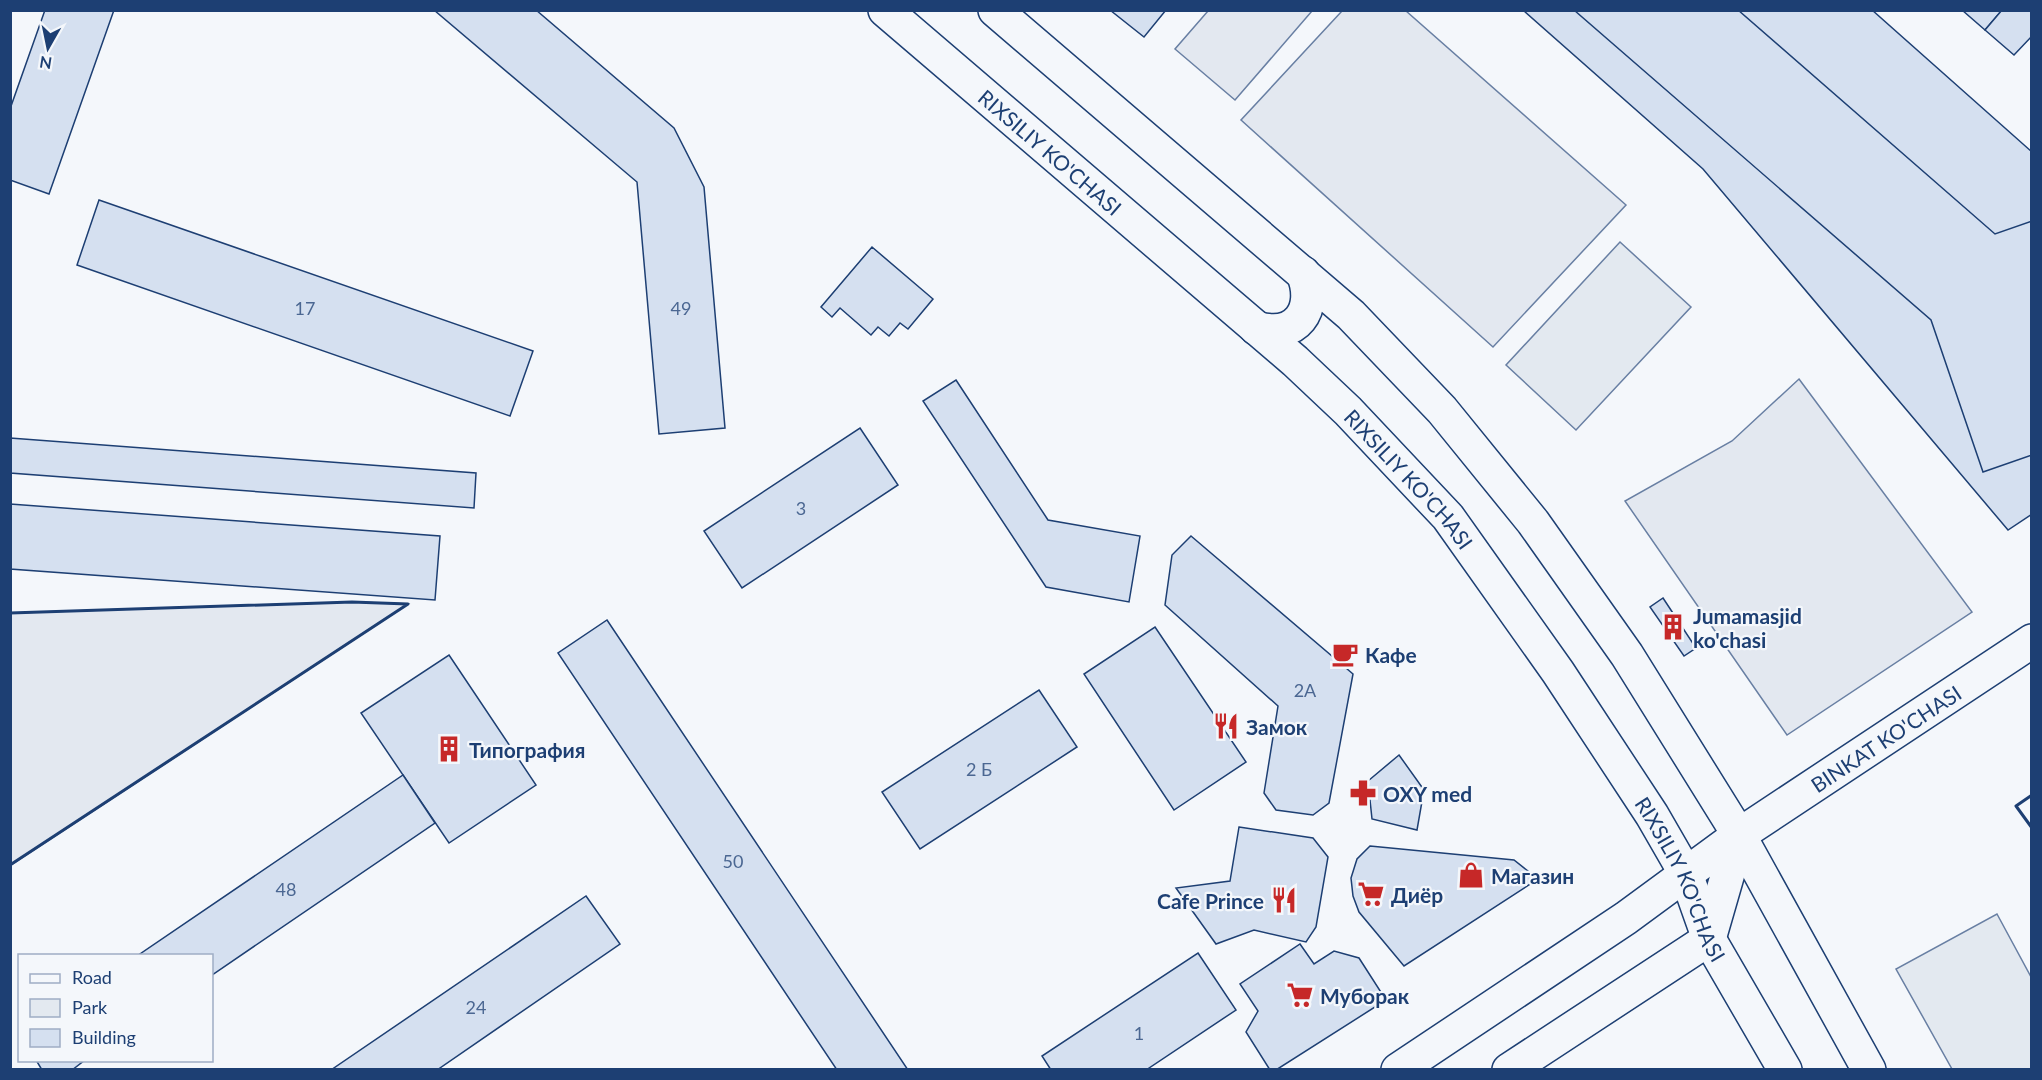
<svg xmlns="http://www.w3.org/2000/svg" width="2042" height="1080" viewBox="0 0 2042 1080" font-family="Lato,sans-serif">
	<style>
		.green { fill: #e3e9f0; stroke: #687fa3; stroke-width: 1.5 }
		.parking { fill: #e3e8f0; stroke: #687fa3; stroke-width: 1.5 }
		.building { fill: #d5e0f0; stroke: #1d3f73; stroke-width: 1.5 }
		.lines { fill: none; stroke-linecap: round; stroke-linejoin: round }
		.secondary-casing { stroke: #1d3f73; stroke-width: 36 }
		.secondary { stroke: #f4f7fb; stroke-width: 33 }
		.wall { stroke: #1d3f73; stroke-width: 3 }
		.labels { text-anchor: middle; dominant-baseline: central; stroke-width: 4.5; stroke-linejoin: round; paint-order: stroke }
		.number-label { font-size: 18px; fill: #4b6792 }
		.street-label { font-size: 21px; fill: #1d3f73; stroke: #f4f7fb }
		.poi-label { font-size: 21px; font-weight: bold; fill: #1d3f73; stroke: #f4f7fb; text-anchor: start }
	</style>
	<rect width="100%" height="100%" fill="#f4f7fb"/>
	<g class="green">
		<polygon points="1620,242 1691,307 1576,430 1506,365"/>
		<polygon points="1997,914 2031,977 2031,1069 1952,1069 1896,969"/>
	</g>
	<g class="parking">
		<polygon points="1208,11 1208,10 1312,11 1235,100 1175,49"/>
		<polygon points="1342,11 1406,11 1626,205 1493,347 1241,120"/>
		<polygon points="1799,379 1972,612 1787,735 1625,501 1732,441"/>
		<polygon points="352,602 408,604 11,865 11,613"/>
	</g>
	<g class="building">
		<polygon points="45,10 114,10 49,194 10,180 10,109"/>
		<polygon points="434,10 536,10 674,128 704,187 725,428 659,434 637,182"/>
		<polygon points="1110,10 1166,10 1144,37"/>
		<polygon points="1523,10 1872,10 2032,152 2032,514 2008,530 1703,169"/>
		<polygon points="1574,10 1738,10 1995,234 2032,221 2032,455 1983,472 1931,320"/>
		<polygon points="1962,10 2002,10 1985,30"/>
		<polygon points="2002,10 2032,10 2032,36 2014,55 1985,30"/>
		<polygon points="99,200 533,351 510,416 77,265"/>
		<polygon points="872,247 933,299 908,329 900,323 889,336 878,327 871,335 840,308 832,317 821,307"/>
		<polygon points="956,380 1048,520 1140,536 1129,602 1046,587 923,401"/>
		<polygon points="860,428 898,485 742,588 704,531"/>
		<polygon points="10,438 476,473 474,508 10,473"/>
		<polygon points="10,504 440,536 435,600 10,569"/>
		<polygon points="1191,536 1353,674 1329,803 1313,815 1276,810 1264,793 1278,706 1165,605 1172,555"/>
		<polygon points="1663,598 1696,648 1684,656 1650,607"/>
		<polygon points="607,620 908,1070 837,1070 558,653"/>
		<polygon points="1155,627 1246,762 1174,810 1084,674"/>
		<polygon points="449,655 536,785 449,843 361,713"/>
		<polygon points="1039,690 1077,747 920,849 882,792"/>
		<polygon points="1399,755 1424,790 1417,830 1372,819 1368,781"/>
		<polygon points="403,775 435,823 212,975 212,956 137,956"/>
		<polygon points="1239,827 1313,838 1328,857 1316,927 1306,942 1254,930 1216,944 1176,888 1230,881"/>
		<polygon points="1370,846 1514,860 1538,879 1404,966 1359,912 1353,896 1351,878 1357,859"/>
		<polygon points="586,896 620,944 437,1070 331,1070"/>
		<polygon points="1300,944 1314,964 1334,951 1359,958 1386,1000 1276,1070 1270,1070 1246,1032 1258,1011 1240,984"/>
		<polygon points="1198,953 1236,1010 1146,1070 1051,1070 1042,1056"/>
		<polygon points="36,1060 85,1060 72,1070 42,1070"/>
	</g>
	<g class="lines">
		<g class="secondary-casing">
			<g id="secondary">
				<path id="s1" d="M885 10 1295 361 1348 411 1448 517 1558 672 1652 815 1686 874 1709 939 1785 1070"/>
				<polyline points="995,10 1351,315 1442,410 1533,522 1627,655 1739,835 1869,1070"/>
				<path d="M1256 328C1296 340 1318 310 1303 273"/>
				<polyline points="1709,939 1739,835"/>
				<path id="s2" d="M1398 1070 1626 918 1739 835 2032 641"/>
				<polyline points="1509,1070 1709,939"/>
			</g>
		</g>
		<use href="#secondary" class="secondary"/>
		<g class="wall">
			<polyline points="10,613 352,602 408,604 10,865"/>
			<polyline points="2032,795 2016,806 2032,828"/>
		</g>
	</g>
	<defs>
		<g id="building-bare" transform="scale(2.07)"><path d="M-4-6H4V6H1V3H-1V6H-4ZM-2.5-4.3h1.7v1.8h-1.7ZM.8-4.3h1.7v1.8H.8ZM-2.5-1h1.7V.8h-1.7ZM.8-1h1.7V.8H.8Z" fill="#c62828" stroke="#f4f7fb" stroke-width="2.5" paint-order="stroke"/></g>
		<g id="cafe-bare" transform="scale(2.07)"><path d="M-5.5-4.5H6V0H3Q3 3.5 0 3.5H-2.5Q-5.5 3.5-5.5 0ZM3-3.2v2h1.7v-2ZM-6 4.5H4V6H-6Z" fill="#c62828" stroke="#f4f7fb" stroke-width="2.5" paint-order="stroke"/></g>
		<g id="restaurant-bare" transform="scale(2.07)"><path d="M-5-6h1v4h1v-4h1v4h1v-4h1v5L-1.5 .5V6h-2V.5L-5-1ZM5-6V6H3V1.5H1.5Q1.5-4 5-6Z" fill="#c62828" stroke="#f4f7fb" stroke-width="2.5" paint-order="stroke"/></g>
		<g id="pharmacy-bare" transform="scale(2.07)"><path d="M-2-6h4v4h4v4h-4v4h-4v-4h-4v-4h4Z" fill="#c62828" stroke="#f4f7fb" stroke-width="2.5" paint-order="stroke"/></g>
		<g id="shop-bare" transform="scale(2.07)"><path d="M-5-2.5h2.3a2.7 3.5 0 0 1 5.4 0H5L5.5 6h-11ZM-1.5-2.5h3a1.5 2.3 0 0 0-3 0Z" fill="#c62828" stroke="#f4f7fb" stroke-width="2.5" paint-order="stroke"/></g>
		<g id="supermarket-bare" transform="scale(2.07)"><path d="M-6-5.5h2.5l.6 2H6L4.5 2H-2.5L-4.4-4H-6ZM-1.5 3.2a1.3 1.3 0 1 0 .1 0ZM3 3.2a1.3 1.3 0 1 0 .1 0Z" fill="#c62828" stroke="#f4f7fb" stroke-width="2.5" paint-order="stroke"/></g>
	</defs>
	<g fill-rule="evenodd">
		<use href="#building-bare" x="1673" y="627"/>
		<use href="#cafe-bare" x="1345" y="654"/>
		<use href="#restaurant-bare" x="1226" y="726"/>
		<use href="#building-bare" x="449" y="749"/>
		<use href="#pharmacy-bare" x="1363" y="793"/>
		<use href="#shop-bare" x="1471" y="875"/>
		<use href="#supermarket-bare" x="1371" y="894"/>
		<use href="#restaurant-bare" x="1284" y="900"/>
		<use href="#supermarket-bare" x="1300" y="995"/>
	</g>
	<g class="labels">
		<g class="number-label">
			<text x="305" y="308">17</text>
			<text x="681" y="308">49</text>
			<text x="801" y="508">3</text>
			<text x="1305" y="690">2A</text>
			<text x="979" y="769">2 Б</text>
			<text x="733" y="861">50</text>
			<text x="286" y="889">48</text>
			<text x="476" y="1007">24</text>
			<text x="1139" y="1033">1</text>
		</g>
		<g class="street-label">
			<text stroke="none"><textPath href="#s1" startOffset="218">RIXSILIY KO'CHASI</textPath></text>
			<text stroke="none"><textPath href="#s1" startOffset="704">RIXSILIY KO'CHASI</textPath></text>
			<text stroke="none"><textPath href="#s2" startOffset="590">BINKAT KO'CHASI</textPath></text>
			<text stroke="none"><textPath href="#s1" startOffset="1190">RIXSILIY KO'CHASI</textPath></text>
		</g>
		<g class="poi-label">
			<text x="1693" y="615">Jumamasjid<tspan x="1693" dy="24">ko'chasi</tspan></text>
			<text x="1365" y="654">Кафе</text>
			<text x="1246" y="726">Замок</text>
			<text x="469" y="749">Типография</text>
			<text x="1383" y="793">OXY med</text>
			<text x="1491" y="875">Магазин</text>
			<text x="1391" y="894">Диёр</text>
			<text x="1264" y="900" text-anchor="end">Cafe Prince</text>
			<text x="1320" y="995">Муборак</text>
		</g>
	</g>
	<rect width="2042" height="1080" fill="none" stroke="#1d3f73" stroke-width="24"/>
	<rect x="18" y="954" width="195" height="108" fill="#f4f7fb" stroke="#9eadc5" stroke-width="1.5"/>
	<rect x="30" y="974" width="30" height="9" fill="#f4f7fb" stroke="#9eadc5" stroke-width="1.5"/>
	<text x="72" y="984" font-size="18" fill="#1d3f73">Road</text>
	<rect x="30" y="999" width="30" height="18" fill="#e3e9f0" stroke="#9eadc5" stroke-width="1.5"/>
	<text x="72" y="1014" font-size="18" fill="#1d3f73">Park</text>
	<rect x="30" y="1029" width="30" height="18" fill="#d5e0f0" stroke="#9eadc5" stroke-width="1.5"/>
	<text x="72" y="1044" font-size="18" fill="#1d3f73">Building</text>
	<g transform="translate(48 48) rotate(189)" stroke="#f4f7fb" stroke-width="4.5" paint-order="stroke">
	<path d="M0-4.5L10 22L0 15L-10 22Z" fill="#1d3f73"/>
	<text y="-9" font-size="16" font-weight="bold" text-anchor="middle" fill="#1d3f73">N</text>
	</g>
</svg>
